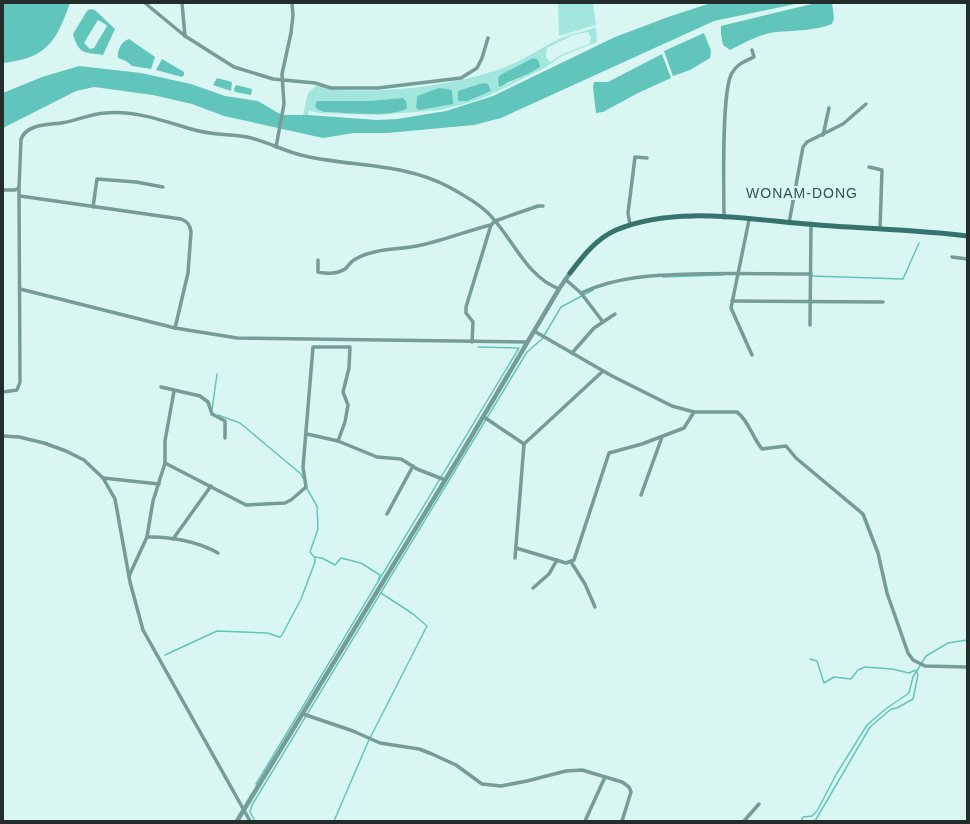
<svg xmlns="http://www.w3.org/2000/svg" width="970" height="824" viewBox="0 0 970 824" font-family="Arial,sans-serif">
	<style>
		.green { fill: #a3e6de; fill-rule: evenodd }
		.water { fill: #62c5bb; fill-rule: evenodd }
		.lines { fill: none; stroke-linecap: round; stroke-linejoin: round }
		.stream { stroke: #62c5bb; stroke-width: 1.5 }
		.minor { stroke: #769c97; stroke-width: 3.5 }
		.tertiary { stroke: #769c97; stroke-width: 4.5 }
		.secondary { stroke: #36736d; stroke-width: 5 }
		.labels { text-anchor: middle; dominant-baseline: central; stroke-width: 4; stroke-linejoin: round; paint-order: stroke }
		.quarter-label { font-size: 14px; letter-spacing: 1px; fill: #38504d; stroke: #daf6f2 }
	</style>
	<rect width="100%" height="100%" fill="#daf6f2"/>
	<g class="green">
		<polygon points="558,3 593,3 596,25 559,36"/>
		<path d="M596 27 597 42 562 56 546 67 490 95 468 103 439 110 378 115 321 113 309 111 308 115H303L308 93 316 86C364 98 465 85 510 65 527 58 542 47 559 39 570 34 584 32 596 27ZM588 32 591 38 589 44 563 54 550 62 546 57 547 48 573 35ZM533 58 519 79C511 80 507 86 499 87L500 75ZM429 92 416 108 417 96ZM403 98 364 113 324 112 317 101H368Z"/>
	</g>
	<g class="water">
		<path d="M3 3H70C56 42 47 58 3 63Z"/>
		<polygon points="711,3 800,3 714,21 501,118 474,125 387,133 354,133 323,138 224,116 192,104 153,95 94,87 76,91 3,128 3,93 42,77 79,66 141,73 191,84 225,96 258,101 278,113 285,115 308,115 377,120 397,119 446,111 493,96 615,37 671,16"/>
		<path d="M816 3H832L834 18 832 24C818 30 792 31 776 32 759 34 745 43 730 50L723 45 721 34V26Z"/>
		<path d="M90 9 95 10 115 29 103 55C84 52 79 55 73 34L87 11ZM98 20 105 24 107 26 94 48 90 49 84 43Z"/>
		<polygon points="704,33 711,51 710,58 690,70 673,76 664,51"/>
		<path d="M129 39 155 57 151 69 132 66 126 61 118 58C117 50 121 42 129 39Z"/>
		<polygon points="662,54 671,78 638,93 603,112 596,113 593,87 594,82 608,82"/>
		<path d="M533 58 538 60 540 67C531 73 523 76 514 80 508 81 505 86 499 87L498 78 500 75Z"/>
		<polygon points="162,59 184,72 184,75 182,77 156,70"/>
		<polygon points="217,78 232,82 231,91 213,85"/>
		<polygon points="483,83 488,84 491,91 467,101 458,101 458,91"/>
		<polygon points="236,85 252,89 251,95 235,92 234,89"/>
		<polygon points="439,88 452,90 453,104 419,110 416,108 417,96"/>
		<path d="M403 98 406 101 407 108C395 118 341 112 324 112L317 109 315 106 317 101H368Z"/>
	</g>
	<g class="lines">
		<g class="stream">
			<polyline points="811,276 903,279 919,243"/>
			<polyline points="663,277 723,275"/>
			<polyline points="212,410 217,374"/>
			<polyline points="218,415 240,423 301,474 303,478"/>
			<polyline points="314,557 322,558 335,565 341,558 361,563 380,575 378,582"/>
			<polyline points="165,655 217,631 267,633 280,637 282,635 301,599 315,562 315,558 310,552 318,529 317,506 306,487"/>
			<polyline points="810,659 817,661 824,683 834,677 851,679 858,670 865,667 892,669 909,673 916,670 918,675 913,699 897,708 891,709 870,727 815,821"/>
			<polyline points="256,784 519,348 478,347"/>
			<polyline points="255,821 250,812 252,805 527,352 542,339 561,307 593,290"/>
			<polyline points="334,821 368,742 427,626 413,614 381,593"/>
			<polyline points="801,821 803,817 812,816 817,811 837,773 867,725 887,708 909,693 913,677 926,656 948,643 967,640"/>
		</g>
		<g class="minor">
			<polyline points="145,3 185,36 234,67 273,79 315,83 331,88 378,88 461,78 477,68 482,58 488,38"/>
			<polyline points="182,3 185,36"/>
			<polyline points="823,135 829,108"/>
			<polyline points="276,147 284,104 282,74 291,33 293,15 292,3"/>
			<polyline points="869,167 882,170 880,229"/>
			<polyline points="3,190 15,190 19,188"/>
			<path d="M20 196 181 219C188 222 190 225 191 232L188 273 175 328"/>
			<polyline points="93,207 97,179 136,182 163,187"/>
			<path d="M724 218C724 192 721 90 732 73 737 64 745 61 754 57L752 50"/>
			<polyline points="749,220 731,308 752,355"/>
			<polyline points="789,223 803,147 807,142 843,124 866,104"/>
			<polyline points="630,225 628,213 635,157 647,158"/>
			<polyline points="952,257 967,259"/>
			<path d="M318 260V272C327 274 337 274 345 269 348 267 350 262 354 260 373 248 396 250 417 246 442 241 466 231 491 225L495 221 538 206H543"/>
			<polyline points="565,279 581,293 603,322"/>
			<polyline points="20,289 175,328 237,338 527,342"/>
			<path d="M581 293C618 276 655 275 694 274 733 273 772 274 811 274"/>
			<polyline points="732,301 883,302"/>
			<polyline points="810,325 811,225"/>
			<path d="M534 331 612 376 672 406 694 412H737C749 421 752 437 762 449L786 446 796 458 863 514 878 553 887 593 908 653 913 660 925 666 967 667"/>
			<polyline points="472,342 473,322 466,313 466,307 491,225"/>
			<polyline points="572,353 594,328 615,314"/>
			<polyline points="161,387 200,396 208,402 212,414 225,421 225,438"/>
			<path d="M3 392 17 390 20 382 19 188 21 139C27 124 47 125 61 123 76 121 90 114 105 113 134 110 164 121 191 129 210 135 228 134 247 137 267 141 285 152 305 156 353 167 405 163 449 187 462 194 476 202 487 212 512 236 525 276 559 289"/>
			<polyline points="484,417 524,444"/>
			<polyline points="307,434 338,441 377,457 401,459 417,469 445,480"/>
			<polyline points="3,436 19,437 44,443 66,451 84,460 103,478 115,499 130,582 143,630 250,821"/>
			<polyline points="165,463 165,441 174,391"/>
			<polyline points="103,478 159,484"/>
			<polyline points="641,495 662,437"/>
			<polyline points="387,514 413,466"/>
			<path d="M147 537C170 536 199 542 218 553"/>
			<polyline points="173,539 211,486"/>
			<polyline points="516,548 566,563 574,560 609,453 642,444 684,428 694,412"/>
			<polyline points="515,558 524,444 603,371"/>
			<polyline points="571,562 585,584 595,607"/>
			<polyline points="129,576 147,537 153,501 165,463 246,505 285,503 291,500 306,487 303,467 313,347 350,347 349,368 343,392 348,405 345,422 338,441"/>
			<polyline points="533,588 549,574 557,560"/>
			<polyline points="303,714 353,731 380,743 419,749 432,754 456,765 482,784 501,786 527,781 566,771 582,770 622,782 629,787 631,792 622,821"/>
			<polyline points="585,821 605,777"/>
			<polyline points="744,821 759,804"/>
		</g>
		<polyline class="tertiary" points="237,821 458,459 559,289 570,273"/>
		<path class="secondary" d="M570 273C583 256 596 239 616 230 677 204 755 221 819 225 869 229 918 230 967 236"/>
	</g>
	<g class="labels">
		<g class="quarter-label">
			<text x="802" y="193">WONAM-DONG</text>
		</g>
	</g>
	<rect width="970" height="824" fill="none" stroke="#232e2c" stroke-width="8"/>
</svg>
